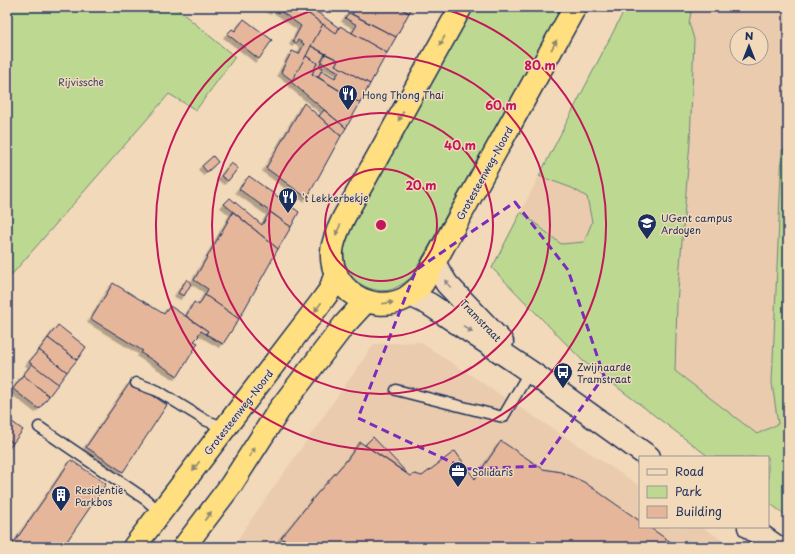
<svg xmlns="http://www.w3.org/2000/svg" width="795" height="554" viewBox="0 0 795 554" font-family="'Playpen Sans',sans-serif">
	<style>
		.built { fill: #eacbae; fill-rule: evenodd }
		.green { fill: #bdd991; stroke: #6c8478 }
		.building { fill: #e6b69b; stroke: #1b2f5e; filter: url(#shadow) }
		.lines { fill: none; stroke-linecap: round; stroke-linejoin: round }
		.lane-casing { stroke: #1b2f5e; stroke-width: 13 }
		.secondary-casing { stroke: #1b2f5e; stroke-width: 25 }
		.highway-casing { stroke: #1b2f5e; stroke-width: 25 }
		.lane { stroke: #f2d9b9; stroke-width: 10 }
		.secondary { stroke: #f2d9b9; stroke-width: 22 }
		.highway { stroke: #ffdf80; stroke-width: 22 }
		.oneway { fill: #8d876f }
		.oneway2 { fill: #86848c }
		.marked { fill: none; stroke: #7b2cbf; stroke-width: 3; stroke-dasharray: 8 5; stroke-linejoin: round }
		.ring { fill: none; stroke: #c2185b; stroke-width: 2 }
		.labels { text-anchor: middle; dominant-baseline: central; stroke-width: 3; stroke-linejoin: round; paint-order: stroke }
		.park-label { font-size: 10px; fill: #334866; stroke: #f2d9b9 }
		.poi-label { font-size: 10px; fill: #1b2f5e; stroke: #f2d9b9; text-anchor: start }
		.street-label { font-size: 10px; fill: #1b2f5e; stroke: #f2d9b9 }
		.centre { fill: #c2185b; stroke: #f2d9b9; stroke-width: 2 }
		.ring-label { font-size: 12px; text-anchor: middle; font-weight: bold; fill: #c2185b; stroke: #f2d9b9; stroke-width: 3; stroke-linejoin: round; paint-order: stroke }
	</style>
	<defs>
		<filter id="shadow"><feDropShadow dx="-3.5" dy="3.5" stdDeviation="0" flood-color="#0004"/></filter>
	</defs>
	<rect width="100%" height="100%" fill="#f2d9b9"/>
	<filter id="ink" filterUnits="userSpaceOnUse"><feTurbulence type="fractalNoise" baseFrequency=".025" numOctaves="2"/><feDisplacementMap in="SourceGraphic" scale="8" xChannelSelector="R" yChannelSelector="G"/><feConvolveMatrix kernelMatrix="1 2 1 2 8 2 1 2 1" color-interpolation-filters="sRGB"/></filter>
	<g filter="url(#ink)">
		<g class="built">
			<path d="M626 7H788V517L768 502V457H709L583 361 492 268ZM737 34H761V58H737Z"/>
			<polygon points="420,342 640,486 640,527 702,527 733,547 232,547 374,344"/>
		</g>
		<g class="green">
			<polygon points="7,7 175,7 235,57 196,110 169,94 7,280"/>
			<path d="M474 7H563L411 278C405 282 397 288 390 290 368 294 344 278 344 255 344 245 348 238 351 229Z"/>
			<polygon points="626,7 692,7 689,23 694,39 690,142 677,303 675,371 757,434 778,424 772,383 782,150 788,149 788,517 768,502 768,457 709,457 583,361 492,268 521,212 561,244 584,242 592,222 587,197 572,188 539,176"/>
		</g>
		<g class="building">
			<polygon points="268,7 299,7 323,24 293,81 281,72 292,51 299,54 304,44 298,40 296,43 293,41 301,26 276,8 274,11"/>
			<polygon points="356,7 398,7 409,13 396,37 352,14"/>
			<polygon points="398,7 412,7 409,13"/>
			<polygon points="313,9 339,28 336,34 309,14"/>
			<polygon points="349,13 396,37 387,53 352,33 357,25 345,18"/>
			<polygon points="244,19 272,40 259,59 227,34 232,29 235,31"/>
			<polygon points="323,24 336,34 340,26 387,53 370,84 335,65 338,60 311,46"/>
			<polygon points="311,46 325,54 319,66 323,68 318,77 312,74 317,63 306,56"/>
			<polygon points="325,54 338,60 335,65 370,84 360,103 318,77 322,70 335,78 339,72 321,62"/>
			<polygon points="306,56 317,63 312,74 360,103 346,128 291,82"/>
			<polygon points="304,103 341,136 307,198 266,168"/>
			<polygon points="324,110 346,128 341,136 319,116"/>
			<polygon points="213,156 218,162 207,172 202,166"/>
			<polygon points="231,163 238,168 228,181 221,176"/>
			<polygon points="249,176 299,212 291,227 239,189"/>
			<polygon points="230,198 262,225 270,212 291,227 278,249 224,204"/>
			<polygon points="233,212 278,249 239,319 205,295 208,289 194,280"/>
			<polygon points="187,279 191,284 184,296 178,293"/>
			<polygon points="113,283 164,314 170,306 208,331 206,334 223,344 201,331 198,335 199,336 194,341 198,343 178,376 141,353 143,351 91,319"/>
			<polygon points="205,295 239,319 223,344 206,334 208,331 186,316 194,302 199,305"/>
			<polygon points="58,325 86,347 77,360 48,338"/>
			<polygon points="48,338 77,360 67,372 39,350"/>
			<polygon points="39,350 67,372 58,384 29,362"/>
			<polygon points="32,364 58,384 49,396 23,375"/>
			<polygon points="23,375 49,396 39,409 13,389"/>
			<polygon points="131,381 167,405 123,472 86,447"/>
			<polygon points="7,418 23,430 13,443 7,438"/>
			<polygon points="373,437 406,472 406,473 365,445"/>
			<polygon points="7,438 13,443 7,451"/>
			<polygon points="501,441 543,469 561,472 584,482 640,521 640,527 649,527 678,547 287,547 290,543 281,538 316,495 347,460 360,442 410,476 415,474 422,476 455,451 475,479"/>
			<polygon points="71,460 106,484 63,547 7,547 7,540 13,544"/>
		</g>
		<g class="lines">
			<g class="lane-casing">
				<g id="lane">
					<polyline points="136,383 158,391 205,420 225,428"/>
					<polyline points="396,390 503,417 524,381 532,373"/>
					<polyline points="39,427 145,499 160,512"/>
				</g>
			</g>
			<g class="secondary-casing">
				<g id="secondary">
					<polyline points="434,263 447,284 502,342"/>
					<polyline points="410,295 429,304 532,373 649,457"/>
					<polyline points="749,527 777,547"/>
				</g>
			</g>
			<g class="highway-casing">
				<g id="highway">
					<path d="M461 7 344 217C339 228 333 239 332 251 329 289 371 315 404 299 411 295 417 289 423 283L575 7"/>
					<polyline points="134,547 319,305 330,290 336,273"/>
					<polyline points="184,547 231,485 279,410 344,325 366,301"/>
				</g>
			</g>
			<use href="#lane" class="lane"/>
			<use href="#secondary" class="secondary"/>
			<use href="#highway" class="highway"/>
		</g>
		<defs><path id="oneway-solid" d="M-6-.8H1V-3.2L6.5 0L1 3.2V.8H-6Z"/></defs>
		<g class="oneway">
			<use href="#oneway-solid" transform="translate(442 41) rotate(119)"/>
			<use href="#oneway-solid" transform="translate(554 45) rotate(-61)"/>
			<use href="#oneway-solid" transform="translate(401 116) rotate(119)"/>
			<use href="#oneway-solid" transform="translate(338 230) rotate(114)"/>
			<use href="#oneway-solid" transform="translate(388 303) rotate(-7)"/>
			<use href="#oneway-solid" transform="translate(318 307) rotate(127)"/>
			<use href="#oneway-solid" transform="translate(252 452) rotate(-58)"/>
			<use href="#oneway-solid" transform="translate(196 466) rotate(127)"/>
			<use href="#oneway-solid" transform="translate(208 516) rotate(-53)"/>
		</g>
		<g class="oneway2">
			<use href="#oneway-solid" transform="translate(448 284) rotate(-128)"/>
			<use href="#oneway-solid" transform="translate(468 329) rotate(34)"/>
		</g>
	</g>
	<path class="marked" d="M515 202 568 270 604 376 540 466 466 469 358 418 416 270Z"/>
	<g class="ring">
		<circle cx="381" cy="225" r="56"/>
		<circle cx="381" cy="225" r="112"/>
		<circle cx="381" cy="225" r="169"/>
		<path d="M437 7A225 225 0 1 1 325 7"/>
	</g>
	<defs>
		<g id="restaurant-pin" transform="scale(1)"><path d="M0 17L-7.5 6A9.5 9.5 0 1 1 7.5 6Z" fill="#1b2f5e" stroke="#f2d9b9"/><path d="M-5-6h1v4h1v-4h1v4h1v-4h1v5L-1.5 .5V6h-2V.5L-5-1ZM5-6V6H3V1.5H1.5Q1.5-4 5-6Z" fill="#fff"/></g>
		<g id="university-pin" transform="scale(1)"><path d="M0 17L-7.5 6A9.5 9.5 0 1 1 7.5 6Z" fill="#1b2f5e" stroke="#f2d9b9"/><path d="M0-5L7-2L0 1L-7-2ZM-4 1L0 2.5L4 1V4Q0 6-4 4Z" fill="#fff"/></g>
		<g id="bus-pin" transform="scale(1)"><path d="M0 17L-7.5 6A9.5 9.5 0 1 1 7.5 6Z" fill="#1b2f5e" stroke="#f2d9b9"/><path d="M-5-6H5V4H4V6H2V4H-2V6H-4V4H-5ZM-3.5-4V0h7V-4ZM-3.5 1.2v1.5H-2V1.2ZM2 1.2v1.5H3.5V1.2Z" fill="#fff"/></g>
		<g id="office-pin" transform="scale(1)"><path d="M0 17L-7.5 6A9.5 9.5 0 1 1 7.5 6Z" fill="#1b2f5e" stroke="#f2d9b9"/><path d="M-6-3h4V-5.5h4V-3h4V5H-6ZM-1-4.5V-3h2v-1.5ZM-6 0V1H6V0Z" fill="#fff"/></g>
		<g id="building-pin" transform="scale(1)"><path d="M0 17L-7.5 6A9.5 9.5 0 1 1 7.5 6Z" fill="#1b2f5e" stroke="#f2d9b9"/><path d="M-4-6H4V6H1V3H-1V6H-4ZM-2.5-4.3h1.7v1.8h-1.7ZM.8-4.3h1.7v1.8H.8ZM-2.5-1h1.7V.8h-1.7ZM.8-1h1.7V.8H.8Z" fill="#fff"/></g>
	</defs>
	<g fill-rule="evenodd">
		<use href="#restaurant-pin" x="348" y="94"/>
		<use href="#restaurant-pin" x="288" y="197"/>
		<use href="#university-pin" x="647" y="223"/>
		<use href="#bus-pin" x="563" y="372"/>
		<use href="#office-pin" x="458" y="471"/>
		<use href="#building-pin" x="61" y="495"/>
	</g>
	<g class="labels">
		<g class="park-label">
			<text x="81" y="81">Rijvissche</text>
		</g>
		<g class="poi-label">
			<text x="362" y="94">Hong Thong Thai</text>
			<text x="302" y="197">'t Lekkerbekje</text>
			<text x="661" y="217">UGent campus<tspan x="661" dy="12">Ardoyen</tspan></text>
			<text x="577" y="366">Zwijnaarde<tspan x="577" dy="12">Tramstraat</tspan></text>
			<text x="472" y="471">Solidaris</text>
			<text x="75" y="489">Residentie<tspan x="75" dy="12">Parkbos</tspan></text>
		</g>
		<g class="street-label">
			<text transform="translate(484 173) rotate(-61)">Grotesteenweg-Noord</text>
			<text transform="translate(481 320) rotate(46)">Tramstraat</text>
			<text transform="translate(238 412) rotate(-52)">Grotesteenweg-Noord</text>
		</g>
	</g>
	<circle cx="381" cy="225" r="6" class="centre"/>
	<g class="ring-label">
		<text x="540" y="70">80 m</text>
		<text x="501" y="110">60 m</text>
		<text x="460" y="150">40 m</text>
		<text x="421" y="190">20 m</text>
	</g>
	<rect width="795" height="554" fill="none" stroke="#f2d9b9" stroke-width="24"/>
	<rect x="12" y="12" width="771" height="530" fill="none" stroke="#1b2f5e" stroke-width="1.5" filter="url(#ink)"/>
	<rect x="639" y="456" width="130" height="72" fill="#f2d9b9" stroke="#9c9595"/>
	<rect x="647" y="469" width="20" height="6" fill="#f2d9b9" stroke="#9c9595"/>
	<text x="675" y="476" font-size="12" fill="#1b2f5e">Road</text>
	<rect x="647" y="486" width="20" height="12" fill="#bdd991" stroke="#9c9595"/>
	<text x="675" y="496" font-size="12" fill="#1b2f5e">Park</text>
	<rect x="647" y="506" width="20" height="12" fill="#e6b69b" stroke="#9c9595"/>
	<text x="675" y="516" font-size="12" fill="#1b2f5e">Building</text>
	<g transform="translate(749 46)"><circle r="19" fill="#f2d9b9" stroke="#9c9595"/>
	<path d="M0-3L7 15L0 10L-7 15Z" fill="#1b2f5e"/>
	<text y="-6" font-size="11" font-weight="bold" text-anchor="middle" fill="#1b2f5e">N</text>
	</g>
</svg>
